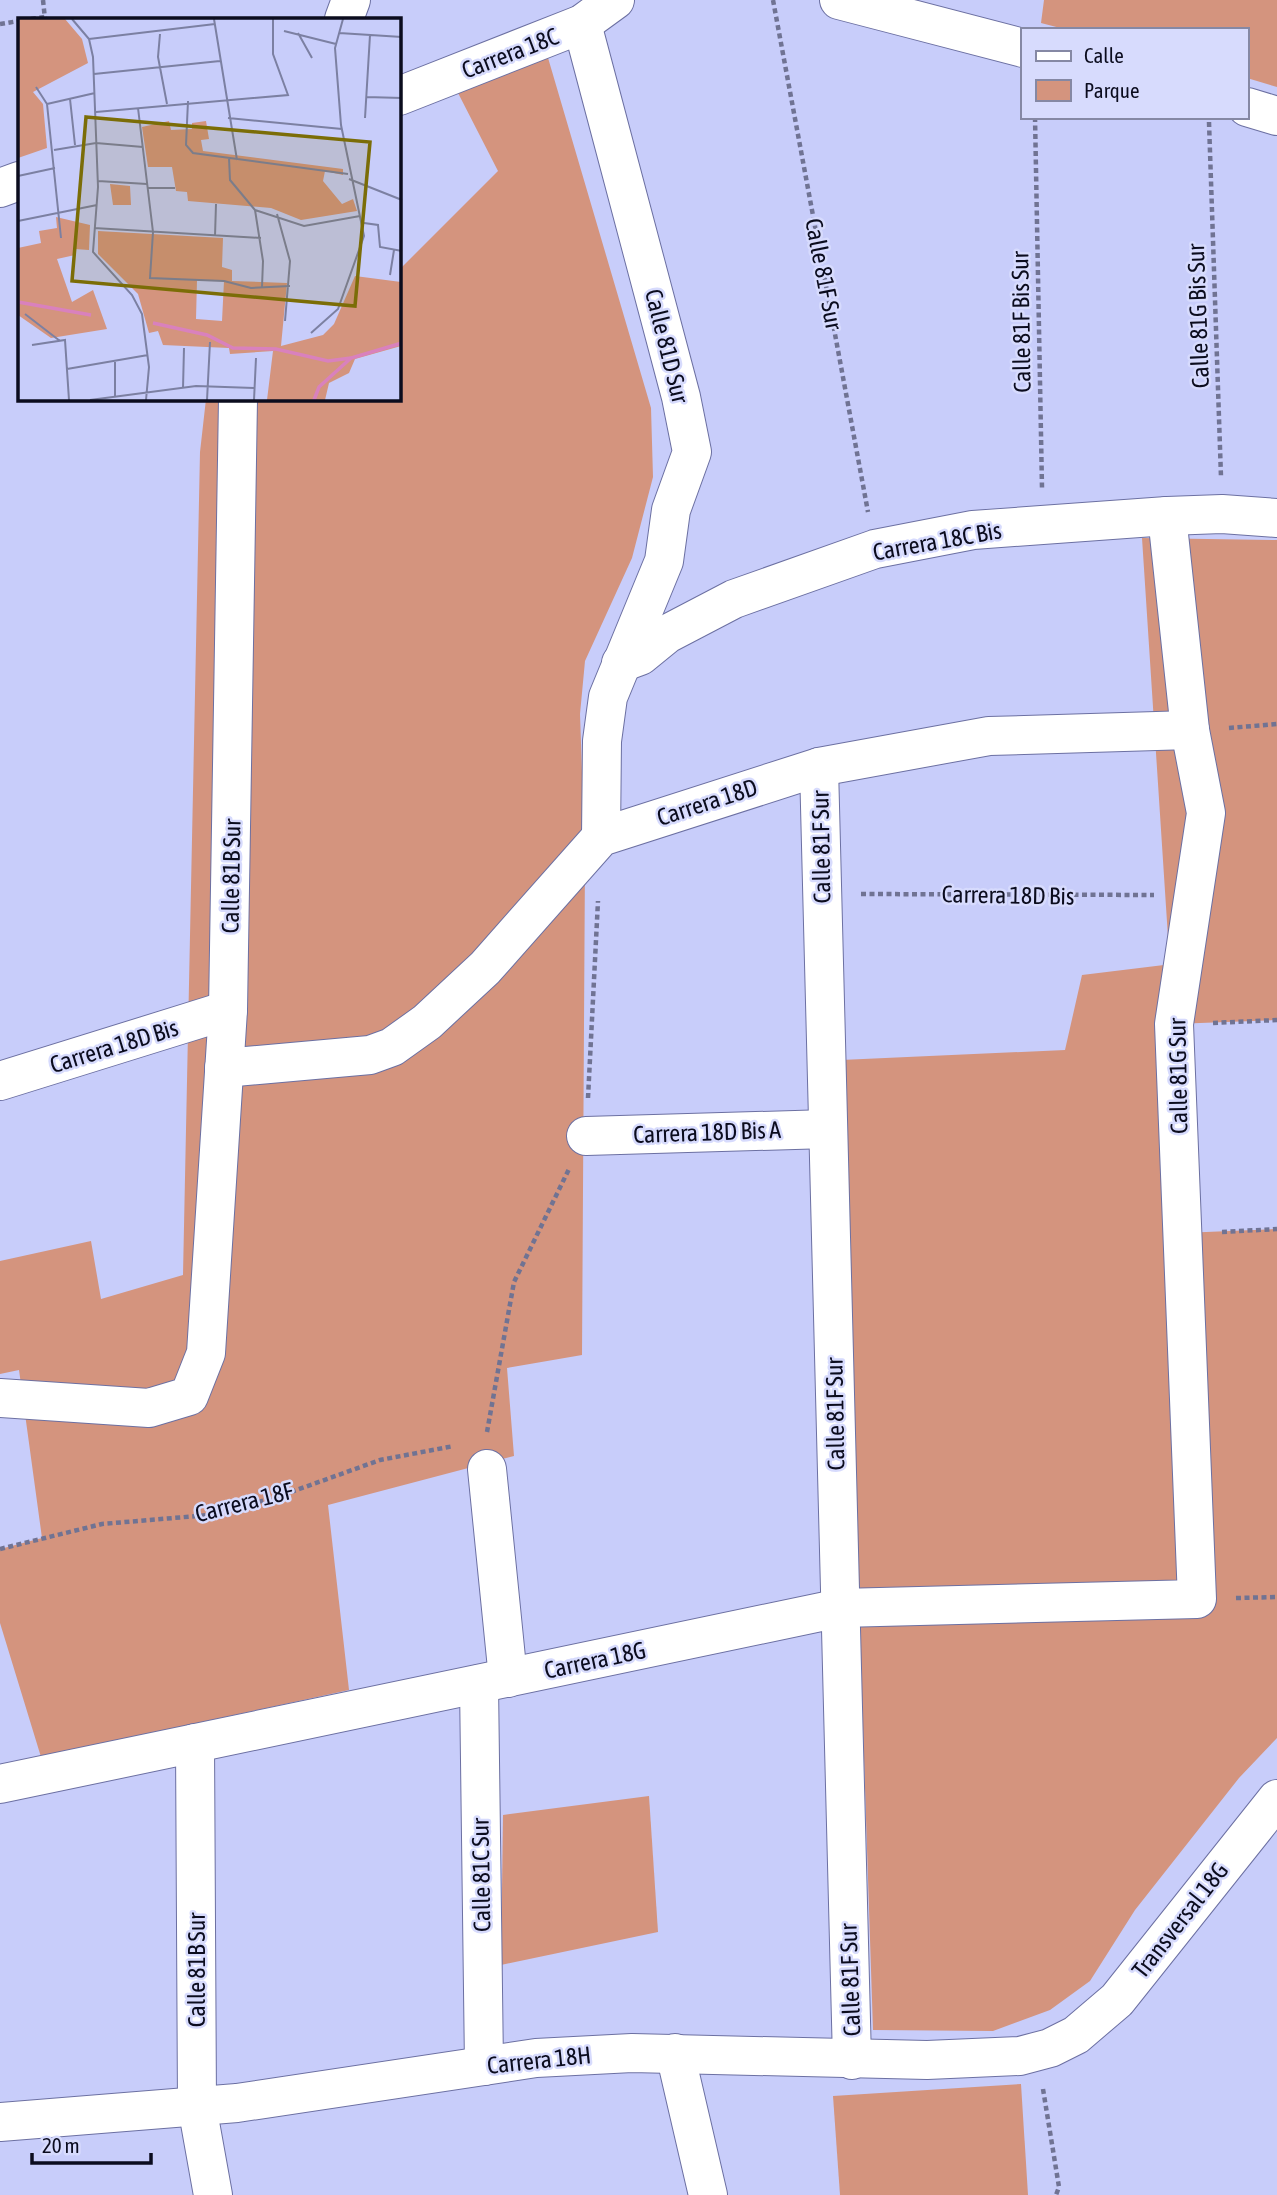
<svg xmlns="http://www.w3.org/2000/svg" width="1277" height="2195" viewBox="0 0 1277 2195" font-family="'Asap Condensed',sans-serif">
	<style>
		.green { fill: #d4947e }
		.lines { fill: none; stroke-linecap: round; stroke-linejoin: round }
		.street-casing { stroke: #6c70a2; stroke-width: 40 }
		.secondary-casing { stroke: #6c70a2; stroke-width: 40 }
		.path { stroke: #707393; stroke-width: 4.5; stroke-dasharray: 5 3.5; stroke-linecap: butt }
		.street { stroke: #fff; stroke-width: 38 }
		.secondary { stroke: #fff; stroke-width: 38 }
		.labels { text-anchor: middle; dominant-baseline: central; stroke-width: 5; stroke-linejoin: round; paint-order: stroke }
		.street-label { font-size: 24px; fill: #0b0c1e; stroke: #d7dbfd }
		.inset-river { fill: none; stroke: #d981bd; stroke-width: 3.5 }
		.inset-road { fill: none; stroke: #7c80a2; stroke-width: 2 }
		.view { fill: #7b6d07; fill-opacity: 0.15; stroke: #7b6d07; stroke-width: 3.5 }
		.inset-edge { fill: none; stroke: #0b0c1e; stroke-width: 3.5 }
	</style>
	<rect width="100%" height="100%" fill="#c8cdfa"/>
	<g class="green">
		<polygon points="1044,0 1277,0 1277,87 1247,78 1247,30 1068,30 1041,23"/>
		<polygon points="546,51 651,408 653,477 632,558 585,661 580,714 585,859 582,1355 507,1368 514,1456 328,1505 349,1690 41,1757 0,1623 0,1549 42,1538 19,1370 0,1374 0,1261 91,1241 101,1299 183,1275 200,452 206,399 399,399 399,270 498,171 457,91"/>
		<polygon points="1142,538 1277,540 1277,1020 1174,1024 1182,1233 1277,1229 1277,1738 1239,1778 1135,1910 1090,1981 1050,2010 993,2031 873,2030 841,1060 1065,1050 1082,975 1164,965 1173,1014"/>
		<polygon points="649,1796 658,1932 501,1965 503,1815"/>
		<polygon points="1021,2084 1028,2195 840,2195 833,2096"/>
	</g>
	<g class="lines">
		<g class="street-casing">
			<g id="street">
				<polyline points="839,0 1023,48"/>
				<polyline points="344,19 351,0"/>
				<polyline points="582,24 681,397 692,452 671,510 664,561 608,697 602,741 601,837"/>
				<polyline points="399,96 582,24 615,0"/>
				<polyline points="1247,107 1277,116"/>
				<polyline points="0,188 19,181"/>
				<polyline points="621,663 640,656 667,634 734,599 875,549 973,530 1167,516 1222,514 1277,518"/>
				<polyline points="819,767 852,2060"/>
				<polyline points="224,1068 370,1055 392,1047 427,1022 485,968 601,837 819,767 989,736 1190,730"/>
				<polyline points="0,1081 228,1010"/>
				<polyline points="586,1136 828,1129"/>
				<polyline points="0,1398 149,1408 189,1396 206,1353 228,1010 238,399"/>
				<polyline points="487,1469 508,1678"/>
				<polyline points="479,1684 484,2066"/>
				<polyline points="195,1743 197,2106 213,2195"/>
				<polyline points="0,1784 840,1608 1197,1599 1174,1024 1206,813 1190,730 1167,516"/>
				<polyline points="675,2053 708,2195"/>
			</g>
		</g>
		<g class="secondary-casing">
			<polyline id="secondary" points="0,2122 237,2103 536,2058 632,2053 927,2060 1020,2056 1050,2048 1076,2035 1117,2000 1277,1799"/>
		</g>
		<g class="path">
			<polyline points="43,0 45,19"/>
			<polyline points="773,0 868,512"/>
			<polyline points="31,19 45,17"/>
			<polyline points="0,24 19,21"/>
			<polyline points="1035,117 1042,488"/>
			<polyline points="1209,122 1221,477"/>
			<polyline points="1229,728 1277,724"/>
			<polyline points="861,894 1154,895"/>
			<polyline points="1213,1023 1277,1020"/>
			<polyline points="588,1098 598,901"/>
			<polyline points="1222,1232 1277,1229"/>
			<polyline points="487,1432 514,1282 569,1169"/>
			<polyline points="0,1549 102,1524 209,1515 277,1497 380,1460 454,1446"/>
			<polyline points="1236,1598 1277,1597"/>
			<polyline points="1043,2089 1059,2187 1056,2195"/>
		</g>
		<use href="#street" class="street"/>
		<use href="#secondary" class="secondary"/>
	</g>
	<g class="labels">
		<g class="street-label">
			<text transform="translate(510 53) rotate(-21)">Carrera 18C</text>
			<text transform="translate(824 274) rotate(79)">Calle 81F Sur</text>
			<text transform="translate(1198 316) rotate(-92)">Calle 81G Bis Sur</text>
			<text transform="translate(1021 322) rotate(-91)">Calle 81F Bis Sur</text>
			<text transform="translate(667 346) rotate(76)">Calle 81D Sur</text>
			<text transform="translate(937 541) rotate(-10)">Carrera 18C Bis</text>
			<text transform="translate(707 802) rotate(-18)">Carrera 18D</text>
			<text transform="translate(821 847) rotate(-91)">Calle 81F Sur</text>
			<text transform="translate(231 876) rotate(-89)">Calle 81B Sur</text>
			<text transform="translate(1008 895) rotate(1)">Carrera 18D Bis</text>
			<text transform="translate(114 1046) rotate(-17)">Carrera 18D Bis</text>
			<text transform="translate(1178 1076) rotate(-91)">Calle 81G Sur</text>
			<text transform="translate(707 1132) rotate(-2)">Carrera 18D Bis A</text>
			<text transform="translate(835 1414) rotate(-91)">Calle 81F Sur</text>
			<text transform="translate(244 1502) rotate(-14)">Carrera 18F</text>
			<text transform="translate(595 1660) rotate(-12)">Carrera 18G</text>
			<text transform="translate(481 1875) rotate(-91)">Calle 81C Sur</text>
			<text transform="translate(1180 1920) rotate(-52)">Transversal 18G</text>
			<text transform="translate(196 1970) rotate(-90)">Calle 81B Sur</text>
			<text transform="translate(850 1980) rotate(-92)">Calle 81F Sur</text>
			<text transform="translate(539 2060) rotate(-6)">Carrera 18H</text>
		</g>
	</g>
	<g transform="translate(18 18)">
		<rect width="383" height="383" fill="#c8cdfa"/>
		<path d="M0 1H47L64 21 70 45 15 74 25 86 29 130 0 140ZM151 103 153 112 174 111V105L188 103 191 121 183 122 185 133 325 151V157L307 153 305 163 324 186 335 181 339 193 283 202 253 190 170 183 169 174 158 173 154 149H130L124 109ZM92 166 112 168 113 187H95ZM38 199 72 207 71 232 57 231V237L39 241 54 284 75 272 89 311 33 320 0 297V230L23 225 21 213 39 210ZM80 213 205 220 204 249 214 252V263L269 265 263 328 305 317 316 306 337 258 383 264V328L337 341 331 355 311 365 307 382H249L255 333 212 336 211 330 145 327 140 313 131 315 120 276 80 236ZM179 262 206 263 204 303 178 301Z" fill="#d4947e" fill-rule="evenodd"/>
		<path class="inset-river" d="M0 284 73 297M135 305 189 317 215 330 258 331 310 343 333 340M296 382 301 369 333 340 384 325"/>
		<path class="inset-road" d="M54 1 71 21 75 39 80 169 75 234 114 277 124 296 131 349 128 382M196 1 219 142M266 13 318 26M280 15 294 40M321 15 384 19M142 16 140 39 149 86M71 21 197 6M76 56 202 43M18 69 29 86 43 220M348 79 384 80M52 81 57 127M170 83 168 127 175 135 330 156M29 86 77 75M120 90 135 214 132 260 206 263 233 270 272 268M78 94 270 77 255 36V1M210 100 324 111M347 100 352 17M36 132 78 125 125 129M211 140 212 162 237 192 245 243 244 269M0 158 37 150M331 161 384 182M80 163 129 166M129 170H157M237 192 286 208 342 198M259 196 272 243 267 303M0 203 79 187M346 205 360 207 362 229 384 233M76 210 243 220M197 218 198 186M372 257 376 232M7 296 42 323M293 315 320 291 346 218 323 107 317 30 325 1M14 327 47 322 51 382M49 351 130 337M165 370 166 330M97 379V343M72 382 178 368 236 370M189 382 192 324M236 382 238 340"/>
		<path class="view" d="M68 99 352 124 337 288 54 263Z"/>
		<rect width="383" height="383" class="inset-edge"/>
	</g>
	<rect x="1021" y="28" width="228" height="91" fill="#d7dbfd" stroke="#8588a4" stroke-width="2"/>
	<rect x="1036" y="51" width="35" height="10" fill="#ffffff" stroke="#8588a4" stroke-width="2"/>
	<text x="1084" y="63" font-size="21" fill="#0b0c1e">Calle</text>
	<rect x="1036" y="80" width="35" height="21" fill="#d4947e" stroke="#8588a4" stroke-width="2"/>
	<text x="1084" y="98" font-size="21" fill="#0b0c1e">Parque</text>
	<path d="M32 2153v10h119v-10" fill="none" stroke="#0b0c1e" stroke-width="3.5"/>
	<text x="42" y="2153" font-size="21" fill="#0b0c1e" stroke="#d7dbfd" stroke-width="5" paint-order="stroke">20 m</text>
</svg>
